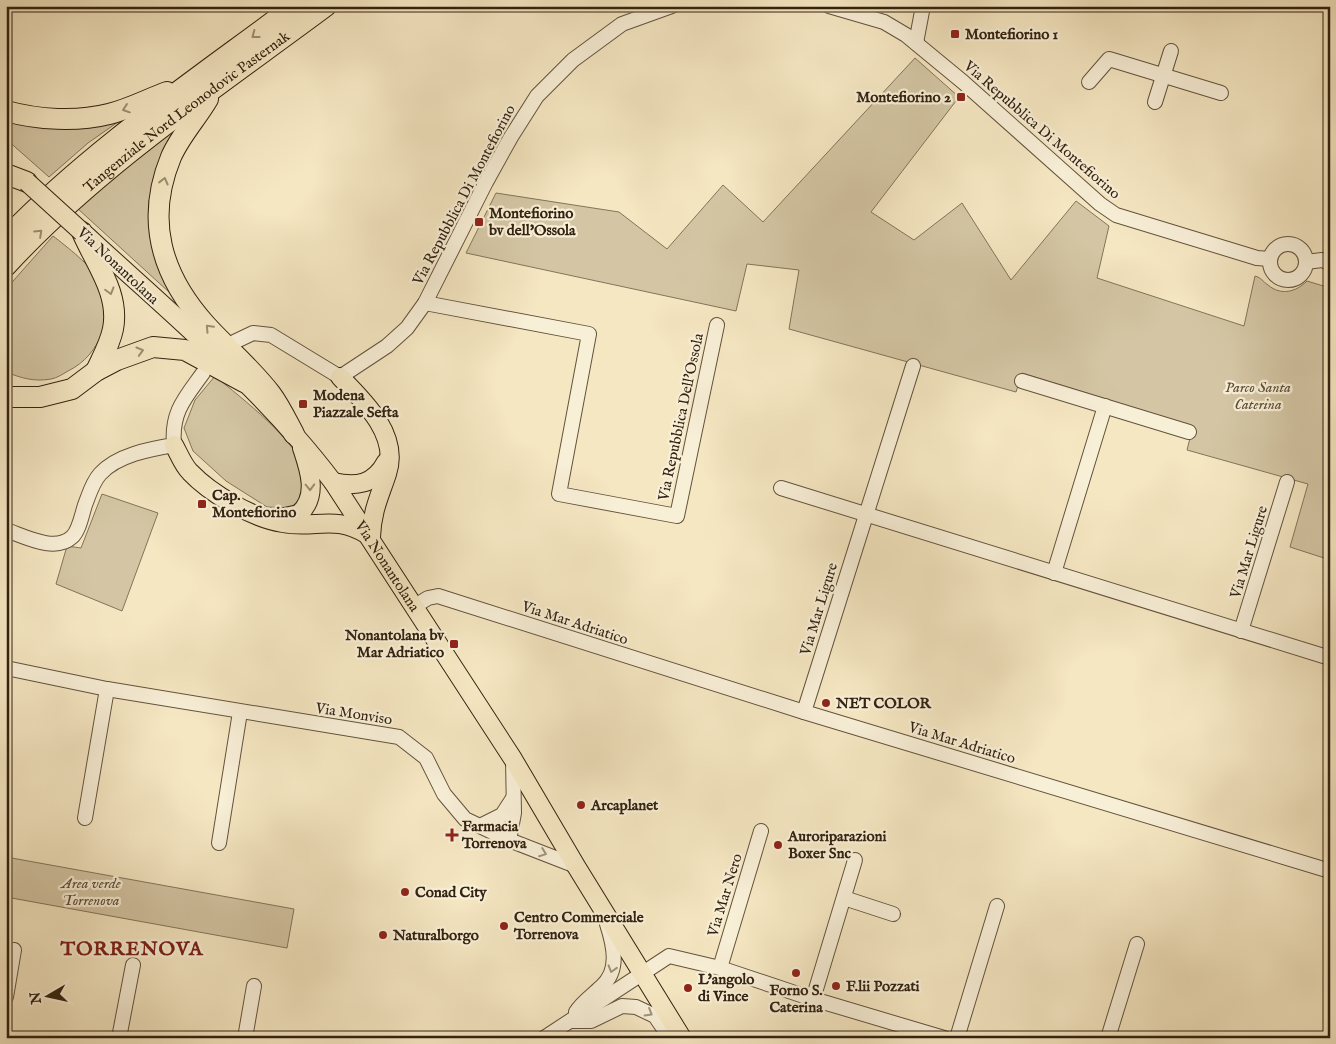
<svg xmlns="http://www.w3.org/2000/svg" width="1336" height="1044" viewBox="0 0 1336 1044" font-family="'IM FELL English',serif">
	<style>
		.green { fill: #d4c6a4; stroke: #83745a }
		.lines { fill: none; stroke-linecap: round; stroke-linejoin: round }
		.minor-casing { stroke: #63533c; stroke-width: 16 }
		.major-casing { stroke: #322210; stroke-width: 20 }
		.highway-casing { stroke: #322210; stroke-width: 22 }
		.minor { stroke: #f8efd7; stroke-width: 14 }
		.major { stroke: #f5e7c2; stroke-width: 18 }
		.highway { stroke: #f5e7c2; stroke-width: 20 }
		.major-bridge-casing { stroke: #322210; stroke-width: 20; stroke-linecap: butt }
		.major-bridge { stroke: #f5e7c2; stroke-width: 18 }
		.oneway { stroke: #9d8e72 }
		.oneway2 { stroke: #9f937d }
		.poi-dot { fill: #8f2418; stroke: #f8efd7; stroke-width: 2 }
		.labels { text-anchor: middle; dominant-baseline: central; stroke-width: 4.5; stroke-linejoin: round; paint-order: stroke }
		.poi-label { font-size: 15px; font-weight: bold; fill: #322210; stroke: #f8efd7; text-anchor: start }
		.street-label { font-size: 15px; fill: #322210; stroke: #f8efd7 }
		.park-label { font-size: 15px; font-style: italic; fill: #5a4b35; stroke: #f8efd7 }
		.district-label { font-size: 20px; font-weight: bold; letter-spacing: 1px; fill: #7a1f14; stroke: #f8efd7 }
	</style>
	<rect width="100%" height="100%" fill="#f5e7c2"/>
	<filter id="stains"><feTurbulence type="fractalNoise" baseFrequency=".004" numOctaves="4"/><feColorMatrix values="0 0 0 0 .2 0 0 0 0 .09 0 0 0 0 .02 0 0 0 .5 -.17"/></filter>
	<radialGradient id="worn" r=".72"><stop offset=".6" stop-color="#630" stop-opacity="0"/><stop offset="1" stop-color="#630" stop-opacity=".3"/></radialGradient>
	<g class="green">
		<path d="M915 58 959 97 871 212 914 240 962 203 1011 280 1076 201 1109 226 1097 278 1244 326 1255 276C1262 278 1262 281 1268 285 1281 296 1296 292 1307 281L1330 288V560L1290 547 1308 484 1187 450 1193 426 1022 373 1016 392 789 329 799 270 747 264 736 311 466 253 496 193 619 212 667 249 723 185 763 222Z"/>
		<polygon points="138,108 88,143 49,177 6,139 6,113"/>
		<polygon points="179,123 161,155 152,210 181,303 77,208"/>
		<path d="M53 236C66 246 92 266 99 281 115 315 101 355 68 371 63 374 57 378 51 379 34 382 21 378 6 372V289Z"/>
		<path d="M215 376C241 398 299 441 306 475 307 482 305 491 304 498L289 508 267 507 226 481 193 451 184 428 195 400Z"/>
		<polygon points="102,494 158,513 122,611 56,584 67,546 81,548"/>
		<polygon points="6,857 294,909 287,948 6,897"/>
	</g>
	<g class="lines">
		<g class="minor-casing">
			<g id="minor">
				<polyline points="829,6 884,22 906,35 963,82 1100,204 1116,215 1257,258 1270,259"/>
				<polyline points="916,43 923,6"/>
				<polyline points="1089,82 1109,59 1221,93"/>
				<polyline points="1155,102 1171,51"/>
				<circle cx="1288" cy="262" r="18"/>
				<polyline points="1306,262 1322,260 1330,263"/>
				<polyline points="425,303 589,334 559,494 677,516 717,325"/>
				<polyline points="230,344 253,333 271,335 340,377 387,346 407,328 425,303 486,182 511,137 537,96 573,60 622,24 672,6"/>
				<polyline points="1022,381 1189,432"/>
				<polyline points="781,488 1330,658"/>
				<path d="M6 530C24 536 55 553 72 537 79 531 82 514 85 505 89 495 92 483 100 474 117 455 150 449 174 445 171 412 185 398 203 373"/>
				<polyline points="1054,573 1105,406"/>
				<polyline points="415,606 428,598 438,596 804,712 1330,871"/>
				<polyline points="1241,631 1287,482"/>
				<polyline points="6,668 107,689 399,737 426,758 444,794 465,819 509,840 576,866"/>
				<polyline points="804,712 913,366"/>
				<polyline points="85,818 107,689"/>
				<polyline points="480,826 502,815 513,798"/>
				<polyline points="509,840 514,813 513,759"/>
				<polyline points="219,843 240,712"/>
				<polyline points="844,898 893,914"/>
				<polyline points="720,968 761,831"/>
				<polyline points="6,997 14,950"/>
				<polyline points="813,999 855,860"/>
				<path d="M576 1012C583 1001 592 996 601 987 620 971 614 946 607 924"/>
				<polyline points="571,1021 591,1021 622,1006 636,1007 655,1016 670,1038"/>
				<polyline points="119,1038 133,965"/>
				<polyline points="245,1038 254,986"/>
				<polyline points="544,1038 669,956 720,968 813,999 944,1038"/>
				<polyline points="957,1038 997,906"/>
				<polyline points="1108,1038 1137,944"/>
			</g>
		</g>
		<g class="major-casing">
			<g id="major">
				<path id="s1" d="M86 235C171 314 263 389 333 482L513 759 576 866 682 1038"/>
				<path d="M340 377C365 402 400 436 387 474 379 498 372 511 371 537"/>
				<path d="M174 445C179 454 183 465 190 472 211 494 252 518 283 523 317 529 334 514 368 535"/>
				<path d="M333 482C356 487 374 485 386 462"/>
				<path d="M280 518 299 514C319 496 309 469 302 448"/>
			</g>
		</g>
		<g class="highway-casing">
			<g id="highway">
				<path d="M208 99C197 118 180 136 171 157 145 220 161 275 206 325 227 348 252 369 271 394 280 406 287 421 294 434"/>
				<path d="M6 111C38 120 77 122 109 114 129 109 148 99 167 92"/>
				<polyline points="6,174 27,182"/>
				<path d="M82 232C95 263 120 293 113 329 110 344 102 358 96 371"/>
				<path d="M6 238C92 149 195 80 294 6"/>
				<path id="s2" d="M6 266C99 165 216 88 326 6"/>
				<polyline points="6,397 40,397 72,389 96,371 117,360 153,347 185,350 244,382"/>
			</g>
		</g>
		<use href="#minor" class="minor"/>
		<use href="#major" class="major"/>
		<use href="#highway" class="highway"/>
		<g class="major-bridge-casing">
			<polyline id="major-bridge" points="27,182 82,232"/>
		</g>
		<use href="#major-bridge" class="major-bridge"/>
	</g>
	<defs><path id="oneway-chevron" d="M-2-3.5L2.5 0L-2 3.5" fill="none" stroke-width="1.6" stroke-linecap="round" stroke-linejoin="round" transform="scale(1.25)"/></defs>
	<g class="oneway">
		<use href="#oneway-chevron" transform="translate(255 35) rotate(143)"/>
		<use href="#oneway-chevron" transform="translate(126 109) rotate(161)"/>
		<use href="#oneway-chevron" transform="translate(164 181) rotate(-76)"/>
		<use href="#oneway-chevron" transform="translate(39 233) rotate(-43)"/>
		<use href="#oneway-chevron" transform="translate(110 291) rotate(74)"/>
		<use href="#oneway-chevron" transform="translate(209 328) rotate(-133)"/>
		<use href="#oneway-chevron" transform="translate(140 351) rotate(-16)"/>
		<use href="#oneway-chevron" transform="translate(310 487) rotate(89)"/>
	</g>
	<g class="oneway2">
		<use href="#oneway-chevron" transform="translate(543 853) rotate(21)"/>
		<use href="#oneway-chevron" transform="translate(612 969) rotate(107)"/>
		<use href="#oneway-chevron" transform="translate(649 1013) rotate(31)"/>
	</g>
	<g class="poi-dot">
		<rect x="950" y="29" width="10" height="10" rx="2.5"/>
		<rect x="956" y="92" width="10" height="10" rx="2.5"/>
		<rect x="474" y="217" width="10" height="10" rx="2.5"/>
		<rect x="298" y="399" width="10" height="10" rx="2.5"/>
		<rect x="197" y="499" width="10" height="10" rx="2.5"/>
		<rect x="449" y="639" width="10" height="10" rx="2.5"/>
		<circle cx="826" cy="703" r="5"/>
		<circle cx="581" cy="805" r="5"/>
		<path d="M449.5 827.5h5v5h5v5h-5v5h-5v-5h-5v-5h5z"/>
		<circle cx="778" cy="845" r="5"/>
		<circle cx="405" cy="892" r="5"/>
		<circle cx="504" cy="926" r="5"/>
		<circle cx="383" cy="935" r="5"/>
		<circle cx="796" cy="973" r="5"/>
		<circle cx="836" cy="986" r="5"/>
		<circle cx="688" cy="988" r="5"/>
	</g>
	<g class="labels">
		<g class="poi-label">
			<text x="965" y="34">Montefiorino 1</text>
			<text x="951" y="97" text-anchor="end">Montefiorino 2</text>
			<text x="489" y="213">Montefiorino<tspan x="489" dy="17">bv dell'Ossola</tspan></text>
			<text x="313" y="395">Modena<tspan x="313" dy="17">Piazzale Sefta</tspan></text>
			<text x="212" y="495">Cap.<tspan x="212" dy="17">Montefiorino</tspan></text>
			<text x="444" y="635" text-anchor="end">Nonantolana bv<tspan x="444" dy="17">Mar Adriatico</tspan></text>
			<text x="836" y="703">NET COLOR</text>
			<text x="591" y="805">Arcaplanet</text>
			<text x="462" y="826">Farmacia<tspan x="462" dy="17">Torrenova</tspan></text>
			<text x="788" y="836">Auroriparazioni<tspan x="788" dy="17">Boxer Snc</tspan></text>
			<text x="415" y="892">Conad City</text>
			<text x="514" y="917">Centro Commerciale<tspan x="514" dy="17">Torrenova</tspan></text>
			<text x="393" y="935">Naturalborgo</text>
			<text x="698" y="979">L'angolo<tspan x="698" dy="17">di Vince</tspan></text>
			<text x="846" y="986">F.lii Pozzati</text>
			<text x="796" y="990" text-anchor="middle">Forno S.<tspan x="796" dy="17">Caterina</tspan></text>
		</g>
		<g class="street-label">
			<text stroke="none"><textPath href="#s2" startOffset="238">Tangenziale Nord Leonodovic Pasternak</textPath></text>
			<text transform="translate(1042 130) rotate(41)">Via Repubblica Di Montefiorino</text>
			<text transform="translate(464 195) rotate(-62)">Via Repubblica Di Montefiorino</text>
			<text transform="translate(118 266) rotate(43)">Via Nonantolana</text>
			<text transform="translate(681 417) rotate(-78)">Via Repubblica Dell'Ossola</text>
			<text transform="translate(1249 552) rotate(-73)">Via Mar Ligure</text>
			<text stroke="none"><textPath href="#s1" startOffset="450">Via Nonantolana</textPath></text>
			<text transform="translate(819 609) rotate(-73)">Via Mar Ligure</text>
			<text transform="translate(575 623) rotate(18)">Via Mar Adriatico</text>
			<text transform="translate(354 714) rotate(9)">Via Monviso</text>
			<text transform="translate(962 743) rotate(17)">Via Mar Adriatico</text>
			<text transform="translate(725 895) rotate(-73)">Via Mar Nero</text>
		</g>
		<g class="park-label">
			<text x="1258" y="387">Parco Santa<tspan x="1258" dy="17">Caterina</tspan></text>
			<text x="91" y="883">Area verde<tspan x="91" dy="17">Torrenova</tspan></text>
		</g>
		<g class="district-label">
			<text x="132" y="949">TORRENOVA</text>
		</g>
	</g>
	<rect width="1336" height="1044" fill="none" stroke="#f5e7c2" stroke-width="25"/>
	<rect x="8" y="8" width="1321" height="1029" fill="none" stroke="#322210" stroke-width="2.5"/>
	<rect x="12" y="12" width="1311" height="1019" fill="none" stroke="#322210"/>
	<g transform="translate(48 996) rotate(261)" stroke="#f8efd7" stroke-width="4" paint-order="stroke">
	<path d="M0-4L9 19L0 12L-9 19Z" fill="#322210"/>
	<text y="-8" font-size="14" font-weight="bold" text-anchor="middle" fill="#322210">N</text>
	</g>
	<rect width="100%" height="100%" filter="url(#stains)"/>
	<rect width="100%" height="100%" fill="url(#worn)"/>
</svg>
